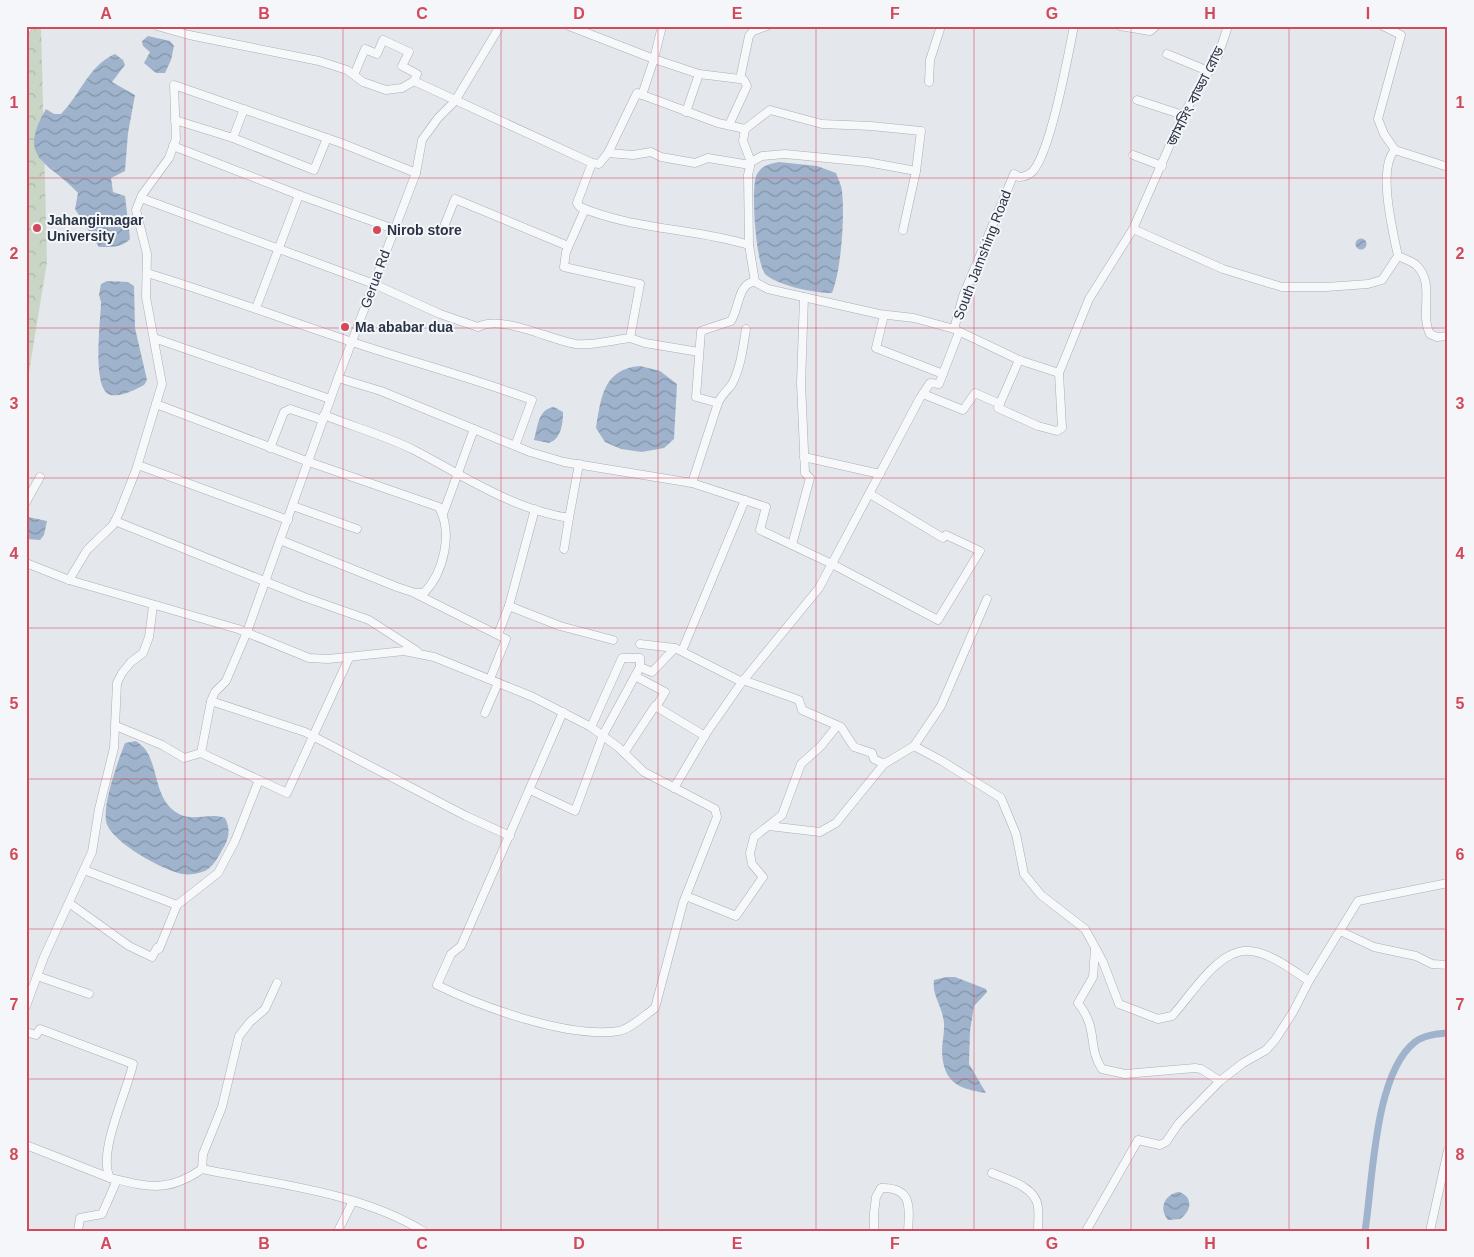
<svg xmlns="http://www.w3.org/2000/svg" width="1474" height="1257" viewBox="0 0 1474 1257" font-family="Helvetica,'Noto Sans Bengali',sans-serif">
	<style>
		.forest { fill: url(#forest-crowns) }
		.water { fill: url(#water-waves) }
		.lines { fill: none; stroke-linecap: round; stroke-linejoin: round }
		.canal { stroke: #9fb4cc; stroke-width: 7 }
		.minor-casing { stroke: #a9aeb7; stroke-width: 9 }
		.minor { stroke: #f7f8fa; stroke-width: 8 }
		.grid { fill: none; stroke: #d1495b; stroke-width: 1; stroke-opacity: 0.55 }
		.poi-dot { fill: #d1495b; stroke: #f4f6f9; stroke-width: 2 }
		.labels { text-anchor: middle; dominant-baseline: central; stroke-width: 4; stroke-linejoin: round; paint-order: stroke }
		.street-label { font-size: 14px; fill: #2b3445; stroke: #f4f6f9 }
		.poi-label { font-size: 14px; font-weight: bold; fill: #2b3445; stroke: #f4f6f9; text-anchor: start }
		.neatline { fill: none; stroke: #d1495b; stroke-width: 2 }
		.grid-label { font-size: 16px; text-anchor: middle; font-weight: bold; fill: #d1495b }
	</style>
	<defs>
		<pattern id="forest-crowns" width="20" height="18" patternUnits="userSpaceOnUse" patternTransform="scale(1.25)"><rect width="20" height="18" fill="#c9d6c5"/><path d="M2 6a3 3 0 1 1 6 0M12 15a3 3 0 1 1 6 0" fill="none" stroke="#adb8ab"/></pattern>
		<pattern id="water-waves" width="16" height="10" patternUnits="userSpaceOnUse" patternTransform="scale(1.25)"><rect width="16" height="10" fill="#9fb4cc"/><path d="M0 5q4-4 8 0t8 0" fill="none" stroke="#8293a7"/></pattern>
	</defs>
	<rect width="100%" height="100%" fill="#e4e7ec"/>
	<polygon class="forest" points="26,26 41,26 47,262 26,390"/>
	<g class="water">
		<polygon points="148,36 170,41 174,46 171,60 165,73 156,73 144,63 150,52 143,46 142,41"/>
		<path d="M115 54 123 60 125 65 112 82 135 95 128 133 125 171 111 178 113 192 125 196 130 239C122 248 110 247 99 247L75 209 78 193C49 161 16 160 46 109L54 114H61C80 95 89 65 115 54Z"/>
		<path d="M779 162 817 166 836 173C838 179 842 186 842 192 845 216 841 271 832 293 814 293 780 286 766 275 756 267 750 186 757 174 762 165 770 164 779 162Z"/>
		<circle cx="1361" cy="244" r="5.5"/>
		<path d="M107 281 128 282 134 286 135 328 147 380 144 385C134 390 122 397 111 395 91 391 101 319 101 302L99 295 101 284Z"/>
		<path d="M640 366 660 371 677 384 674 439 664 448 642 452 621 449 605 442 596 428C601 398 603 369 640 366Z"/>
		<path d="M554 407 563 412C563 424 561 439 549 443L534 440C538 426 538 409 554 407Z"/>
		<polygon points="28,517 47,521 44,535 40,540 26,539"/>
		<path d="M136 741C140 744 145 748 147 752 159 772 155 801 179 814 193 822 210 812 225 818 231 829 229 840 222 850 218 858 211 870 202 872 196 874 188 875 183 874 164 871 109 841 106 821 103 802 118 761 125 743Z"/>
		<path d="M946 977H955L986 989 987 992 974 1006 970 1031 969 1064 986 1093C958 1089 943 1082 942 1051 942 1040 946 1028 943 1017 940 1003 932 994 934 980Z"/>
		<path d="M1179 1192C1194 1197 1191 1212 1180 1219L1168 1220C1158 1208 1165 1194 1179 1192Z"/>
	</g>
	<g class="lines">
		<path class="canal" d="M1365 1231C1373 1181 1374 1074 1415 1042 1424 1035 1437 1034 1448 1033"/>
		<g class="minor-casing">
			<g id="minor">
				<path d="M157 26 189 35 319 61 347 70 363 82 386 90 402 88 414 81 592 163 577 203 580 207C634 230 694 228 749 245L755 282 768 289 879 314 914 318 954 329 1019 360 1059 373 1089 299 1133 229 1183 115 1218 56 1228 26"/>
				<polyline points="500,26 455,101 438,118 422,140 416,173 338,378 247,632 226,681 215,692 211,701 305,732 466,816 510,836"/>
				<polyline points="569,26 654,59 662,26"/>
				<polyline points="1120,26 1150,31 1156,26"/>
				<polyline points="1383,26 1401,35 1378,119 1384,134 1395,150"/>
				<polyline points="26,30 28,26"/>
				<polyline points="1167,54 1208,71"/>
				<polyline points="354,75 365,49 377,54 383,40 409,52 402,66 417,74 414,81"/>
				<polyline points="929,82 930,60 941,26"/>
				<polyline points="642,95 654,59 699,74 740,79 749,36 753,31 767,26"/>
				<polyline points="1137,100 1183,115"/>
				<polyline points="686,112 699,74"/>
				<polyline points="175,120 233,138 244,109"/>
				<polyline points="729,125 747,86 744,80 740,79"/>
				<polyline points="745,129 743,141 751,162"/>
				<polyline points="233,138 314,170 327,138"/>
				<polyline points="173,146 299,195 256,308"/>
				<polyline points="608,153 633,155 651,152 661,157 695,163 708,158 750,165"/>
				<polyline points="1133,155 1162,166"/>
				<polyline points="592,163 599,164 608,153 637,93 718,123 745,129 770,110 822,124 871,126 921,131 916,171 867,162 785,154 762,156 751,162 748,175 749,245"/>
				<polyline points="299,195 394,229"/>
				<path d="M141 198 374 284 440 314 478 327C501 314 550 340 576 344 592 346 613 340 630 338L640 284 564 267 566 252 585 209"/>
				<polyline points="445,224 455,199 568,246"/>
				<path d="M1133 229 1223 269 1282 287H1326L1368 284 1382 280 1398 256C1393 232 1377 168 1395 150L1448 167"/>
				<polyline points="903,230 916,171"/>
				<path d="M1398 256C1404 259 1412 261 1416 265 1436 283 1419 313 1430 334L1437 337 1448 336"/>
				<path d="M147 273C216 294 283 319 352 342 412 362 473 378 532 400L515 446"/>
				<path d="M755 282C738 282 739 309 731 321L701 331 696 397 718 403 692 483 766 507 760 530 832 564 938 620 980 551 946 535 943 538 870 494"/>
				<polyline points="884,315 876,348 943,374"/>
				<path d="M954 329 963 296 1014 174 1019 177C1025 177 1029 175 1033 171 1051 150 1068 56 1074 26"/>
				<polyline points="154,338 330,399"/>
				<polyline points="630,338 645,343 699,352"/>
				<polyline points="1019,360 998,408 1038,426 1057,431 1062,428 1059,373"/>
				<polyline points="338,378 381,391 530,452 564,462 692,483"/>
				<polyline points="923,394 963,410 975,393 1000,404"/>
				<path d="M718 403C722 394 728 390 732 384 741 367 743 347 746 329"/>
				<path d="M156 404 309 462 439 507C453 533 444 572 424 593H415L397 587 280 540"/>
				<path d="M324 415C354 427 386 436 414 450 464 476 512 509 569 518L579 464"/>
				<polyline points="270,448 284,412 290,409 323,420"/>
				<polyline points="804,457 880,474"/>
				<polyline points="138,465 288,520"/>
				<polyline points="26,502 40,477"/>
				<polyline points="293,506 357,529"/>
				<polyline points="443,514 474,429"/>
				<polyline points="115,521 304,597 369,620 417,651"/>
				<polyline points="792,545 810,478 805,473 801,383 804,297"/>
				<polyline points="564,549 569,518"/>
				<path d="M26 563 69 580 238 629 309 658 328 659 404 651 434 657 533 697 591 727 618 747 644 772 715 809 717 817 683 903 655 1008C645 1015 630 1029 619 1031 569 1039 482 1007 437 985L451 954 461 946 563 712"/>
				<polyline points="69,580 87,550 113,525 119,513 136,470 162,384 146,297 147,254 136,210 142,195 169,158 176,139 174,85 341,143 416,173"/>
				<polyline points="416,594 506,639 490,679"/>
				<polyline points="509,606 560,626 613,640"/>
				<polyline points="498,634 509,606 535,509"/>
				<polyline points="640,644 675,648"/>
				<polyline points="682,651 745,500"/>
				<polyline points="635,676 665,692 656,707"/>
				<path d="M743 680 799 700 802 710 841 727 854 747 872 753 874 759 884 764 914 746 942 761 1001 798 1016 834 1024 874 1041 895 1085 929 1103 962 1119 1004 1158 1019 1172 1016C1191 996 1218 948 1250 951 1271 953 1292 970 1309 981L1293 1012 1275 1040 1266 1050 1243 1063 1220 1081 1179 1123 1166 1142 1160 1145 1138 1140 1086 1231"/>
				<polyline points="485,713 498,683"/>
				<polyline points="116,726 162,745 184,758 201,753 211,701"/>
				<polyline points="591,727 622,658 640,658 640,667"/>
				<polyline points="914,746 941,706 987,599"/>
				<polyline points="201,753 287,793 349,658"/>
				<polyline points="624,753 655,706 705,736"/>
				<polyline points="674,788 707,732 742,682 819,588 920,398 930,383 939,384 959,332"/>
				<polyline points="530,790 575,811 603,735 640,667 652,672 675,648 742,682"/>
				<polyline points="769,826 820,832 836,823 884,764"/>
				<polyline points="84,870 177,905 218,873 235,841 259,780"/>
				<polyline points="686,896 736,916 763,877 752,864 750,853 754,837 782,815 801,764 821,746 837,726"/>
				<polyline points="69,903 129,946 152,957 157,948 159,949 177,905"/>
				<polyline points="1340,931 1374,947 1416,956 1432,964 1448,965"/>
				<path d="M1095 949 1093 977 1078 1003C1099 1029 1087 1047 1102 1069L1125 1074 1195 1068 1201 1069 1220 1081"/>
				<polyline points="37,976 89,994"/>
				<polyline points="1309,981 1358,901 1448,883"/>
				<path d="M277 983 265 1009 250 1022 239 1036 222 1107 203 1154 202 1169C275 1184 359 1192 423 1231"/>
				<polyline points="26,1006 44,957 92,852 99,809 114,748 117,683 122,673 131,662 143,653 149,637 153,606"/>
				<path d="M26 1032 36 1035 40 1029 133 1064C127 1092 97 1153 110 1178 148 1187 168 1193 202 1169"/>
				<polyline points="26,1145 110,1178"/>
				<path d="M992 1173C1007 1179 1036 1187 1038 1207 1039 1215 1038 1223 1038 1231"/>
				<polyline points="78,1231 80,1218 102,1214 117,1180"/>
				<polyline points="338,1231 353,1201"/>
				<path d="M874 1231V1213L876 1197 881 1188C911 1187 910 1205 908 1231"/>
				<polyline points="1430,1231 1448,1150"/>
			</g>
		</g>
		<use href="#minor" class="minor"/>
	</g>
	<path class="grid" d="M185 26V1231M343 26V1231M501 26V1231M658 26V1231M816 26V1231M974 26V1231M1131 26V1231M1289 26V1231M26 178H1448M26 328H1448M26 478H1448M26 628H1448M26 779H1448M26 929H1448M26 1079H1448"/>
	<g class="poi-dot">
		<circle cx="37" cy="228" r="5"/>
		<circle cx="377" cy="230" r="5"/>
		<circle cx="345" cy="327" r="5"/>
	</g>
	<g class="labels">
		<g class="street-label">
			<text transform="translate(1195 96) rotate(-63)">জামসিং বাড্ডা রোড</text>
			<text transform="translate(982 255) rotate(-69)">South Jamshing Road</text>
			<text transform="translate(375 279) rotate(-70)">Gerua Rd</text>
		</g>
		<g class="poi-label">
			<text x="47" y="220">Jahangirnagar<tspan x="47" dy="16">University</tspan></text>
			<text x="387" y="230">Nirob store</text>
			<text x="355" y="327">Ma ababar dua</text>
		</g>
	</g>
	<rect width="1474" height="1257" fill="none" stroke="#f4f6f9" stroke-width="55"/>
	<rect x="28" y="28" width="1418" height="1202" class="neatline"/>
	<g class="grid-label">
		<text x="106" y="19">A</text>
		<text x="264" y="19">B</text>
		<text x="422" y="19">C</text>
		<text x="579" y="19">D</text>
		<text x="737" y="19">E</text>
		<text x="895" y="19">F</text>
		<text x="1052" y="19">G</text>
		<text x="1210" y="19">H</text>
		<text x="1368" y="19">I</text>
		<text x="14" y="108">1</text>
		<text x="1460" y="108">1</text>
		<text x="14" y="259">2</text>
		<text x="1460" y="259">2</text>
		<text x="14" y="409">3</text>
		<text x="1460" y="409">3</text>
		<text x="14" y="559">4</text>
		<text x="1460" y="559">4</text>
		<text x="14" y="709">5</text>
		<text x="1460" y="709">5</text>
		<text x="14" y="860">6</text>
		<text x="1460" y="860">6</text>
		<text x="14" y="1010">7</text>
		<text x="1460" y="1010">7</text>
		<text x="14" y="1160">8</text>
		<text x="1460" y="1160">8</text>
		<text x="106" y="1249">A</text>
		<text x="264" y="1249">B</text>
		<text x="422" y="1249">C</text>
		<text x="579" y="1249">D</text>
		<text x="737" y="1249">E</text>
		<text x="895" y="1249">F</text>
		<text x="1052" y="1249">G</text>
		<text x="1210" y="1249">H</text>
		<text x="1368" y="1249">I</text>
	</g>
</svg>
